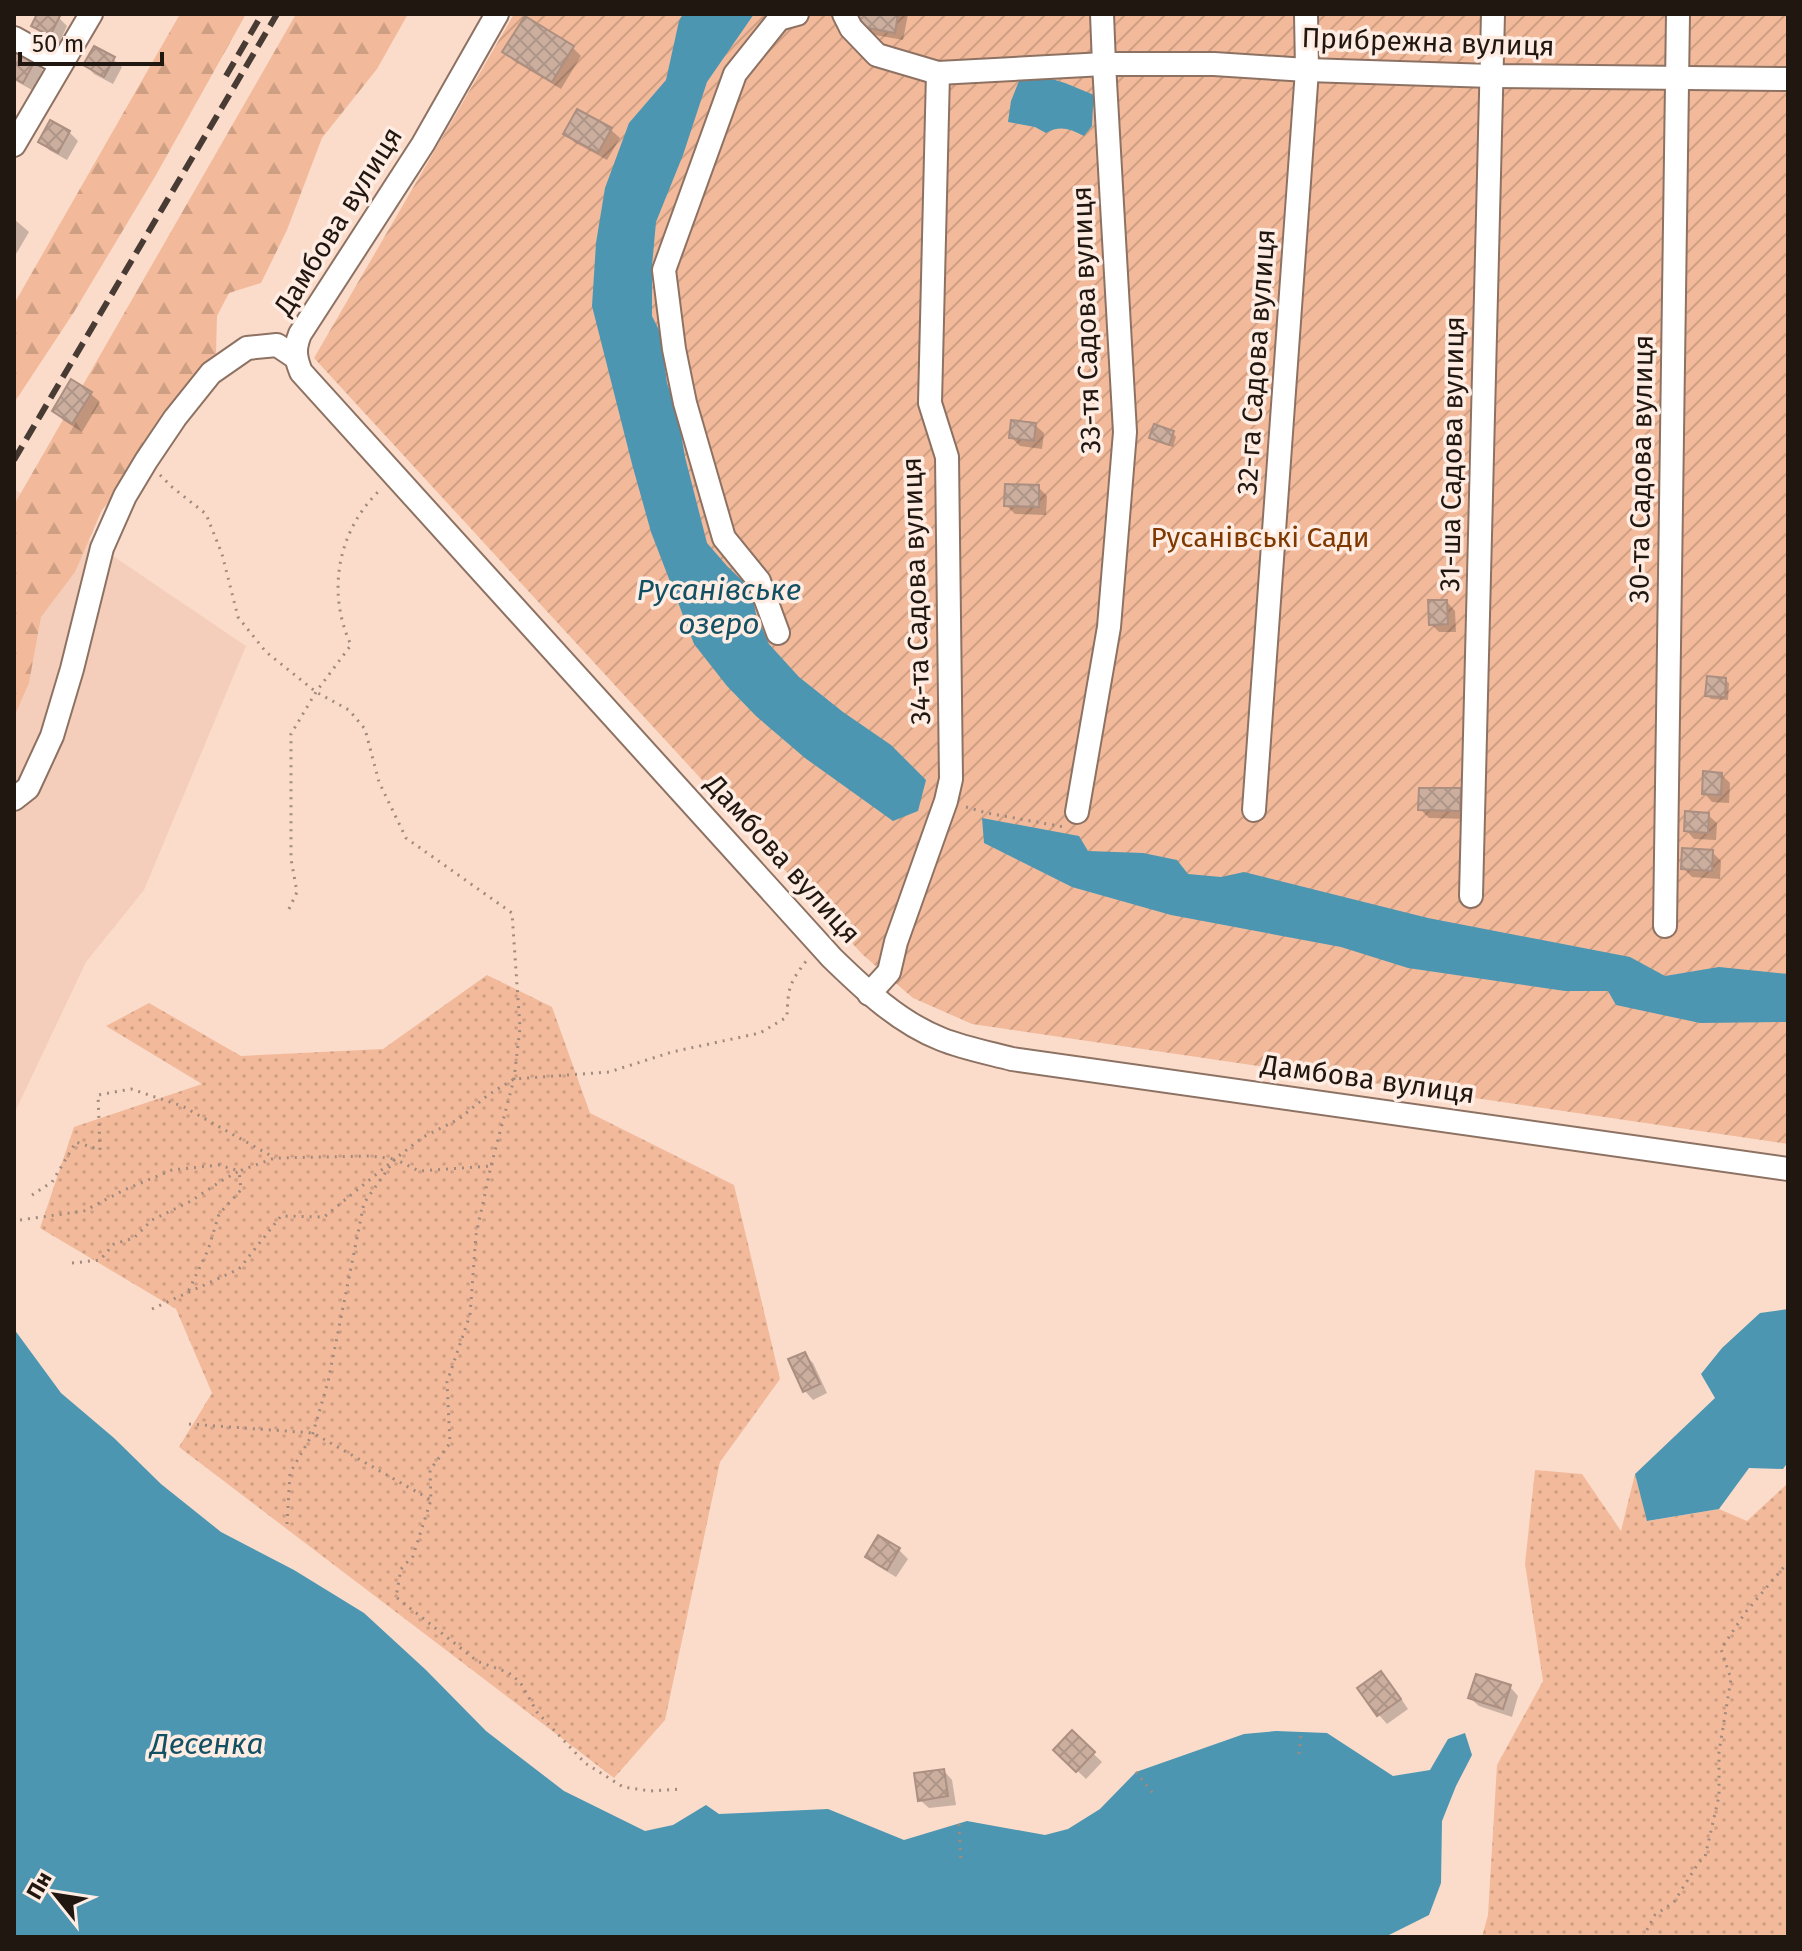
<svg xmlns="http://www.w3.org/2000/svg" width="1802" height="1951" viewBox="0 0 1802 1951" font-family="'Fira Sans',sans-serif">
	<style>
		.built { fill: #f4ceba }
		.grass { fill: url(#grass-dots) }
		.forest { fill: url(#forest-firs) }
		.garden { fill: url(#garden-furrows) }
		.water { fill: #4c96b2 }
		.shadow { fill: #0003 }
		.building { fill: url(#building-cross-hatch); stroke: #ac8f80; stroke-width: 2 }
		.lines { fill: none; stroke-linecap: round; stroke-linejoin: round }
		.minor-casing { stroke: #8d7263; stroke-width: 26 }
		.path { stroke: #a08a7e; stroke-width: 3; stroke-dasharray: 2 6; stroke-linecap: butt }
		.minor { stroke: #fff; stroke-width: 22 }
		.rail { stroke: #483b33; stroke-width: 6; stroke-dasharray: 16 8; stroke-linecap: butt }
		.labels { text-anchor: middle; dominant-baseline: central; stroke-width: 7; stroke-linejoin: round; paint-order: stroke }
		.street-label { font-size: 28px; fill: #211711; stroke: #ffece2 }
		.park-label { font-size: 28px; fill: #7f3800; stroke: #ffece2 }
		.water-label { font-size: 30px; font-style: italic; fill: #125064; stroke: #ffece2 }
	</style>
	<defs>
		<pattern id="grass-dots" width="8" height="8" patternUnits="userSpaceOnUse" patternTransform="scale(2)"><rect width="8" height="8" fill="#f2ba9b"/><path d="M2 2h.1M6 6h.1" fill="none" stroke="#cf9f84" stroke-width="1.8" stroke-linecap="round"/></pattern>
		<pattern id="forest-firs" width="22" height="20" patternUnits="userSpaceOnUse" patternTransform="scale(2)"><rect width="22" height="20" fill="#f2ba9b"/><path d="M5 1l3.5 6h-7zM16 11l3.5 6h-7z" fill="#cf9f84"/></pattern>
		<pattern id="garden-furrows" width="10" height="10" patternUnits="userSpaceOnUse" patternTransform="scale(2)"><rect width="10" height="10" fill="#f2ba9b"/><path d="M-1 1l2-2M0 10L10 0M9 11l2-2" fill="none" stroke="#cf9f84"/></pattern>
		<pattern id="building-cross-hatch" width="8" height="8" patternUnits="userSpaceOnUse" patternTransform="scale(2)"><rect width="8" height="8" fill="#cbae9e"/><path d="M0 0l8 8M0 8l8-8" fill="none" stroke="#ae9587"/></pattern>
	</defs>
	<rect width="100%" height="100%" fill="#fbdccb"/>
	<polygon class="built" points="14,489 246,646 144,890 86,962 14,1114"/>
	<g class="grass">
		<polygon points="487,975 552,1007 590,1113 734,1185 780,1379 720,1462 665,1720 614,1778 179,1447 212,1393 176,1309 40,1228 74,1127 202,1084 106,1026 149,1003 241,1056 383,1049"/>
		<polygon points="1535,1470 1582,1474 1621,1531 1635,1474 1648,1521 1719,1509 1747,1521 1788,1483 1788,1937 1482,1937 1488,1915 1497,1765 1543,1681 1525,1564"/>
	</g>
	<g class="forest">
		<polygon points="180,14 246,14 156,175 74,312 14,403 14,304"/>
		<polygon points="296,14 408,14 377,69 322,138 287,230 261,283 229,293 217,316 216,354 206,378 158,444 102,510 75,572 41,617 29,683 14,717 14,505"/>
	</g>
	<polygon class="garden" points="514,14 1788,14 1788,1144 972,1024 913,998 863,955 314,358"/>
	<g class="water">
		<polygon points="683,14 754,14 707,82 683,155 656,222 652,266 652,316 660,332 667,383 678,416 685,457 707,543 727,566 751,589 756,614 769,644 799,677 843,712 891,745 926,780 918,811 893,821 805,758 756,716 727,686 694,644 651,532 632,464 592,306 596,243 605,188 629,123 666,80 679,21"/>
		<path d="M1032 73 1065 83 1099 97 1093 106 1092 126 1084 136C1070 129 1060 125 1046 133L1035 127 1008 122 1011 101 1019 81Z"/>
		<polygon points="982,818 1079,836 1088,851 1143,853 1177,860 1188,874 1221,877 1244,872 1428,918 1630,957 1665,976 1719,967 1788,974 1788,1022 1700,1023 1616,1005 1608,991 1565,991 1408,968 1341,947 1171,915 1072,887 984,843"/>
		<polygon points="1788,1309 1788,1462 1783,1469 1749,1468 1719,1509 1647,1521 1635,1474 1715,1398 1701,1374 1722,1348 1760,1313"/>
		<polygon points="14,1329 61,1393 114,1438 161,1484 221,1532 294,1570 364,1613 426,1670 486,1731 564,1791 645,1831 673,1825 706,1805 719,1814 828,1809 904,1840 967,1821 1045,1835 1068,1829 1100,1809 1136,1772 1244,1734 1276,1731 1327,1733 1393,1776 1430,1770 1448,1739 1465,1733 1472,1755 1456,1786 1442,1821 1441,1883 1429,1915 1385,1937 14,1937"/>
	</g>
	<g class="shadow">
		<polygon points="39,14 51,14 59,18 67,26 59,43 42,34 33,26"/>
		<polygon points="857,14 908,14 903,40 864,33"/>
		<polygon points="572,47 581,56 561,89 514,61 505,52"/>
		<polygon points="113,59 122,67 113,84 94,74 86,65"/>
		<polygon points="14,60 34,61 43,70 32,90 14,80"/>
		<polygon points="611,130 620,138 607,160 574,142 566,133"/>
		<polygon points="69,132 78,141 67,160 49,150 41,141"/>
		<polygon points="14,219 29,232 16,254 14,252"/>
		<polygon points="91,394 100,402 82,432 63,420 54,411"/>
		<polygon points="1035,425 1044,433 1042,449 1020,446 1011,437"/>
		<polygon points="1173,433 1176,437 1173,447 1155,441 1151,438"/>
		<polygon points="1038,487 1047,496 1046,515 1015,514 1006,505"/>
		<polygon points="1447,602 1455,611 1456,632 1439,632 1431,624"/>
		<polygon points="1725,680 1729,683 1728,700 1711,699 1707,695"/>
		<polygon points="1722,775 1730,783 1729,803 1712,802 1704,793"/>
		<polygon points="1460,790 1469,799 1468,819 1429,818 1420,809"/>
		<polygon points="1708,815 1717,823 1716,840 1694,839 1686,830"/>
		<polygon points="1712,852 1721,861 1720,879 1692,877 1683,868"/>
		<polygon points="804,1354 813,1363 827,1393 813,1400 805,1391"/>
		<polygon points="879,1538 899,1550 908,1559 896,1577 876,1565 868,1557"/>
		<polygon points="1381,1673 1390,1682 1408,1709 1387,1724 1379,1715 1360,1689"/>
		<polygon points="1510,1687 1518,1696 1512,1717 1479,1706 1470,1698"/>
		<polygon points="1072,1733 1102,1762 1086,1779 1056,1750"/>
		<polygon points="944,1771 952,1780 956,1805 929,1808 920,1800"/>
	</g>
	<g class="building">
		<polygon points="37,14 56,14 60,16 50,36 31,26"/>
		<polygon points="855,14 898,14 895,33 853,25"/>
		<polygon points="525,16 574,46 552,82 502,52"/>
		<polygon points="94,46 115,57 104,77 83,65"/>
		<polygon points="17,50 36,59 23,83 14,78 14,56"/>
		<polygon points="577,109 612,128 598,153 563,134"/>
		<polygon points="50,120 70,131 58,153 38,142"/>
		<polygon points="71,379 92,392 72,424 52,411"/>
		<polygon points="1011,420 1036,423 1034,441 1009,438"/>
		<polygon points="1154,424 1174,431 1169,445 1149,438"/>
		<polygon points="1005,484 1039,485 1039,507 1004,506"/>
		<polygon points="1428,600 1447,600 1448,624 1429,625"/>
		<polygon points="1707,676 1726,678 1725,697 1705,696"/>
		<polygon points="1703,771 1722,773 1721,795 1702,794"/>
		<polygon points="1419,788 1461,788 1460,811 1418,810"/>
		<polygon points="1685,811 1709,813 1708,833 1684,831"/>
		<polygon points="1682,848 1713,850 1712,871 1681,869"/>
		<polygon points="805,1352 820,1384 803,1392 788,1359"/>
		<polygon points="878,1535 900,1548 887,1570 865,1557"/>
		<polygon points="1381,1671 1401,1699 1377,1716 1357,1688"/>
		<polygon points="1476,1674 1511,1685 1503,1709 1468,1698"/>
		<polygon points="1072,1730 1095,1752 1076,1772 1053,1750"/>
		<polygon points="944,1769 948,1796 918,1801 914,1773"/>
	</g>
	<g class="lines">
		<g class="minor-casing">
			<g id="minor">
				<path d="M497 14 423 144 300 334C294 349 295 357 301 372L832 958C864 989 898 1022 941 1039 963 1048 989 1053 1012 1059L1788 1169"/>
				<polyline points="844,14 851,28 877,55 938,73 1104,64 1214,64 1307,70 1491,76 1788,79"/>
				<polyline points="14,38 61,64"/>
				<polyline points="14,145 91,14"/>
				<polyline points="778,633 759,581 724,538 685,403 674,349 664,270 735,74 779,19 797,14"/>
				<polyline points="14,799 28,788 52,736 72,669 102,548 125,496 146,461 175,418 211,373 247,348 277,345 295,357"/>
				<polyline points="1254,810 1307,70 1306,14"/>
				<polyline points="1077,812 1109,627 1125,432 1104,64 1102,14"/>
				<polyline points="1471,896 1493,14"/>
				<polyline points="1665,926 1678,14"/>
				<polyline points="869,994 889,972 896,942 946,801 951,779 947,457 930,403 938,73"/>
			</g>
		</g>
		<g class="path">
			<polyline points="160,475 172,487 206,514 222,554 238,617 266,652 316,692 349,710 365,729 379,782 406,838 512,913 520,1028 514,1079 491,1166 476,1235 470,1315 447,1382 450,1443 430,1470 431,1500 413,1556 401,1569 396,1597 477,1661 509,1673 520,1682 537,1712 585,1763 623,1787 651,1791 682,1789"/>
			<polyline points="966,807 987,813 1064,827"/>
			<path d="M289 909 297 892 291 859V734L316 692 351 645C326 592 338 530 380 490"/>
			<polyline points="32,1195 52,1182 76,1142 100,1150 98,1095 131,1089 182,1106 275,1158"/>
			<polyline points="20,1220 84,1211 124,1190 172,1170 219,1165 239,1171 275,1158 370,1156 395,1159"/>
			<polyline points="72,1263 100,1260 114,1244 134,1238 152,1220 191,1201 221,1181 239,1171 241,1190 219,1214 208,1250 188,1292"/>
			<polyline points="152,1309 239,1269 281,1216 324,1217 395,1159 419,1171 491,1166"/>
			<polyline points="189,1424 313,1433 431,1500"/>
			<path d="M287 1524 290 1473 313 1433 328 1382 364 1203 395 1159 423 1137 459 1119 488 1095 514 1079 609 1072 672 1052 760 1033 787 1017C788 988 789 983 807 960"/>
			<polyline points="1299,1754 1301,1733"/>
			<polyline points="1136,1772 1155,1796"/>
			<polyline points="959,1824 961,1863"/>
			<polyline points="1643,1937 1655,1915 1674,1902 1699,1862 1705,1857 1719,1796 1719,1752 1731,1679 1721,1649 1745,1613 1788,1562"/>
		</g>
		<use href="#minor" class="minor"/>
		<g class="rail">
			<polyline points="226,76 262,14"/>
			<polyline points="14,460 277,14"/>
		</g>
	</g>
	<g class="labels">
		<g class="street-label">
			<text transform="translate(1428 42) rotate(2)">Прибрежна вулиця</text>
			<text transform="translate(338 221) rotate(-58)">Дамбова вулиця</text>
			<text transform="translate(1086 320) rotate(-92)">33-тя Садова вулиця</text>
			<text transform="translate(1256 362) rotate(-86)">32-га Садова вулиця</text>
			<text transform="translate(1452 454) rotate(-89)">31-ша Садова вулиця</text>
			<text transform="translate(1641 469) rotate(-89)">30-та Садова вулиця</text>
			<text transform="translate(916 591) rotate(-92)">34-та Садова вулиця</text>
			<text transform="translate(783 859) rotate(48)">Дамбова вулиця</text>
			<text transform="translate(1368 1079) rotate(8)">Дамбова вулиця</text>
		</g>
		<g class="park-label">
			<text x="1260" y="537">Русанівські Сади</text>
		</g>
		<g class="water-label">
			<text x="719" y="590">Русанівське<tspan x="719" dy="34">озеро</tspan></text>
			<text x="207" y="1744">Десенка</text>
		</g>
	</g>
	<rect width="1802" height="1951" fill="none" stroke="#211711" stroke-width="32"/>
	<g transform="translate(56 1895) rotate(300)" stroke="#ffece2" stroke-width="6" paint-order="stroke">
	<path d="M0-6L14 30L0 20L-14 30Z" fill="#211711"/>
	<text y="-12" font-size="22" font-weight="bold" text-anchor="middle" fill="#211711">Пн</text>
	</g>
	<path d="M20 52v12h142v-12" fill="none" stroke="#211711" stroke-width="4"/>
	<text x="32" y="52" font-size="24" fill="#211711" stroke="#ffece2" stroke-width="6" paint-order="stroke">50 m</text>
</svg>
